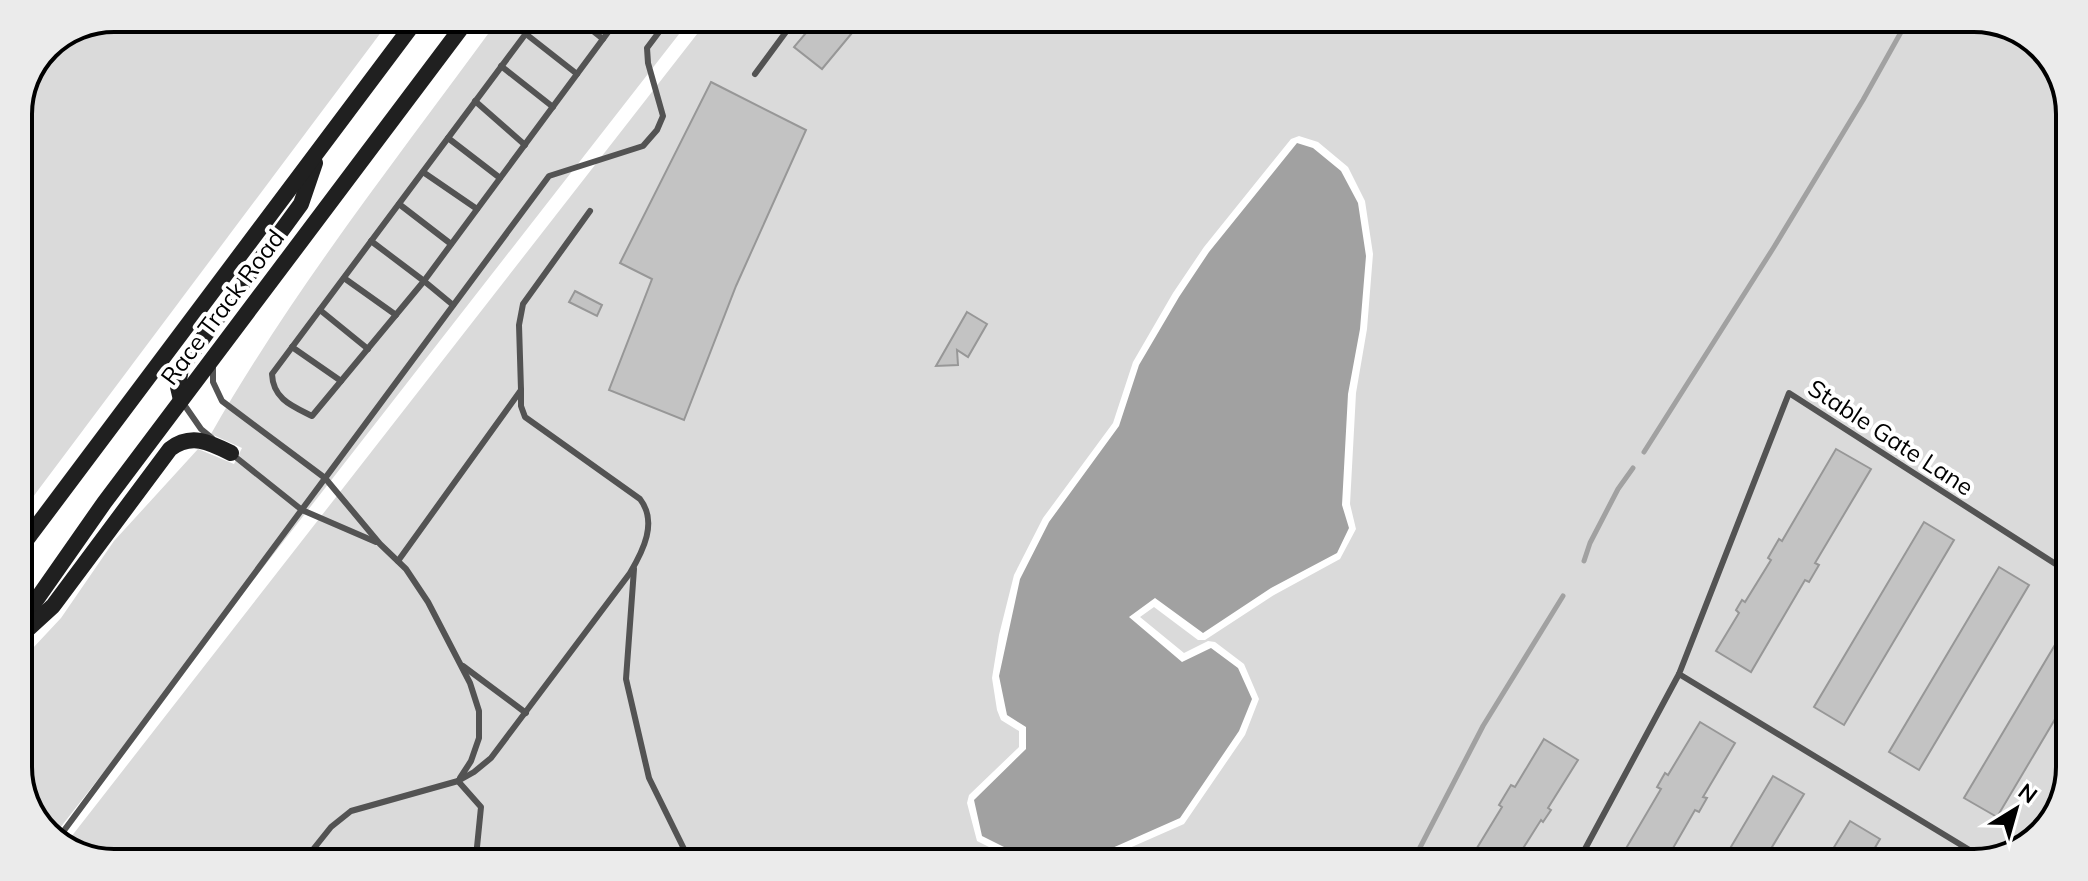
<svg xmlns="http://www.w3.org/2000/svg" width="2088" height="881" viewBox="0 0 2088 881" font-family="Mulish,sans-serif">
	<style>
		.green { fill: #dadada }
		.water { fill: #a1a1a1 }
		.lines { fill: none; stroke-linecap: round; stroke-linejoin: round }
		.stream { stroke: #a1a1a1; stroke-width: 5 }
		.building { fill: #c3c3c3; stroke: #979797; stroke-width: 2 }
		.service { stroke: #535353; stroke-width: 6 }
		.secondary { stroke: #202020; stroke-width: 16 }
		.labels { text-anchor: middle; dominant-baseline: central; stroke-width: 8; stroke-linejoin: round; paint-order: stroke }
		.street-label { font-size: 24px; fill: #000; stroke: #fff }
		.rim { fill: none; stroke: #000; stroke-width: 4 }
	</style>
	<rect width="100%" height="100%" fill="#fff"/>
	<g class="green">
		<polygon points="114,18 391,19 18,517 18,108 37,67 54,42"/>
		<path d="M499 19 690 20 53 837 38 825 18 774V664L61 618 114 541 198 449 234 464 242 448 211 434C294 288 400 155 499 19Z"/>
		<polygon points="708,20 2010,25 2051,56 2070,107 2063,803 2028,847 1975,863 1068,860 1109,857 1184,824 1245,735 1259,699 1244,664 1215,642 1208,641 1184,653 1140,617 1154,607 1198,640 1205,640 1274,595 1340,559 1356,529 1350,504 1356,393 1367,329 1373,254 1365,201 1348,167 1318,142 1299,136 1291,139 1204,247 1173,293 1133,362 1113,423 1043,518 1014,575 999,635 992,678 997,710 1001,720 1019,731 1019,747 969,795 967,803 977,841 1013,859 78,856 64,846"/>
	</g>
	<polygon class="water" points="1297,143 1313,148 1341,171 1358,203 1366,256 1360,329 1348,394 1342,505 1349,528 1337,553 1271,588 1203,633 1155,598 1129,617 1182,662 1211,648 1238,668 1252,699 1239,731 1180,818 1110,849 1022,856 982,836 974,800 1026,749 1026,727 1007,715 999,676 1020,579 1049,522 1119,426 1139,365 1179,297 1209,252"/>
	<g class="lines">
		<g class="stream">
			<polyline points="1644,452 1774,247 1863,100 1905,25"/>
			<polyline points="1584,561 1590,543 1618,489 1633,468"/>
			<polyline points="1413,861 1483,726 1563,596"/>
		</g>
	</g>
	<g class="building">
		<polygon points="816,21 862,21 822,69 794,47"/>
		<polygon points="711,82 806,130 736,286 684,420 609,390 652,279 620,263"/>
		<polygon points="575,291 602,305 597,316 569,302"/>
		<polygon points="967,312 987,324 968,357 957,350 958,365 936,366"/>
		<polygon points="1836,449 1871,469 1815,563 1819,565 1809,582 1805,580 1751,672 1716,651 1739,613 1736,610 1742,600 1745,602 1771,560 1768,558 1779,539 1782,541"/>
		<polygon points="1924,522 1954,540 1844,725 1814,707"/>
		<polygon points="1999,567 2029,585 1919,770 1889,752"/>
		<polygon points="2065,628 2064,704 1997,817 1964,798"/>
		<polygon points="1700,722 1735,743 1703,797 1707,798 1699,812 1695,810 1665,862 1618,862 1661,789 1657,787 1665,773 1668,775"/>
		<polygon points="1544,739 1578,760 1548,808 1551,810 1543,822 1541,820 1515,861 1499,861 1477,848 1502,807 1499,805 1511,785 1515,787"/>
		<polygon points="1773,776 1804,794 1763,862 1722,862"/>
		<polygon points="1850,821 1880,839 1866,863 1825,862"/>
	</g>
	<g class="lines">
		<g class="service">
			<polyline points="579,20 603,39"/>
			<polyline points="526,34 577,74"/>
			<polyline points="501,66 553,107"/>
			<polyline points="755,74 794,21"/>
			<polyline points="475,101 525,145"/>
			<polyline points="448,138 500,178"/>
			<polyline points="423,172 477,209"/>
			<polyline points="399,204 451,244"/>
			<polyline points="371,241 424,281 617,20"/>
			<polyline points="344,278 396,315"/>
			<path d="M453 305 424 281 312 416C292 406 273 399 272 374L536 20"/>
			<polyline points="320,310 368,349"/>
			<polyline points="292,347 341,381"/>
			<polyline points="213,366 213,382 222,401 325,478 380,544 406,569 428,602 470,683 479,711 479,738 471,761 460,778"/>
			<polyline points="183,403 201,429 212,438"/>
			<polyline points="233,455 302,510 376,542"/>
			<polyline points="398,561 521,390 519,325 523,304 590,211"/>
			<polyline points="634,569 626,679 649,778 687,855 685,858"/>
			<polyline points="463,666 526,713"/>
			<polyline points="458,781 481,807 476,857"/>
			<polyline points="57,840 549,176 643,146 657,130 663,116 648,63 647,48 668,20"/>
			<path d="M307 857 331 827 351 811 458 781 474 772 491 758 630 573C643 551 658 522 640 499L525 417 521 406V390"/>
			<polyline points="1986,860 1679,674 1789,393 2065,570"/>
			<polyline points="1578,862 1679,674"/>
		</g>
		<g class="secondary">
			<polyline points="181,400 178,387 181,368 301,204 315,163"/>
			<polyline points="18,551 417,19"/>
			<polyline points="18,626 104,503 468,19"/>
			<path d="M18 638 53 606 170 449C191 433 209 442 231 453"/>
		</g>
	</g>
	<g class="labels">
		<g class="street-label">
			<text transform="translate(222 307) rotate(-53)">Race Track Road</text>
			<text transform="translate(1891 437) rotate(33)">Stable Gate Lane</text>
		</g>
	</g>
	<path d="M0 0H2088V881H0ZM114 32H1974A82 82 0 0 1 2056 114V767A82 82 0 0 1 1974 849H114A82 82 0 0 1 32 767V114A82 82 0 0 1 114 32Z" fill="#ebebeb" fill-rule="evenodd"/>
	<path class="rim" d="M114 32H1974A82 82 0 0 1 2056 114V767A82 82 0 0 1 1974 849H114A82 82 0 0 1 32 767V114A82 82 0 0 1 114 32Z"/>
	<g transform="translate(2016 809) rotate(37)" stroke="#ffffff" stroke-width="6" paint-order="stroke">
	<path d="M0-6L14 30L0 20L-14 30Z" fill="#000000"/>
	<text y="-12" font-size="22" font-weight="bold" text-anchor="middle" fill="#000000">N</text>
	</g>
</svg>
